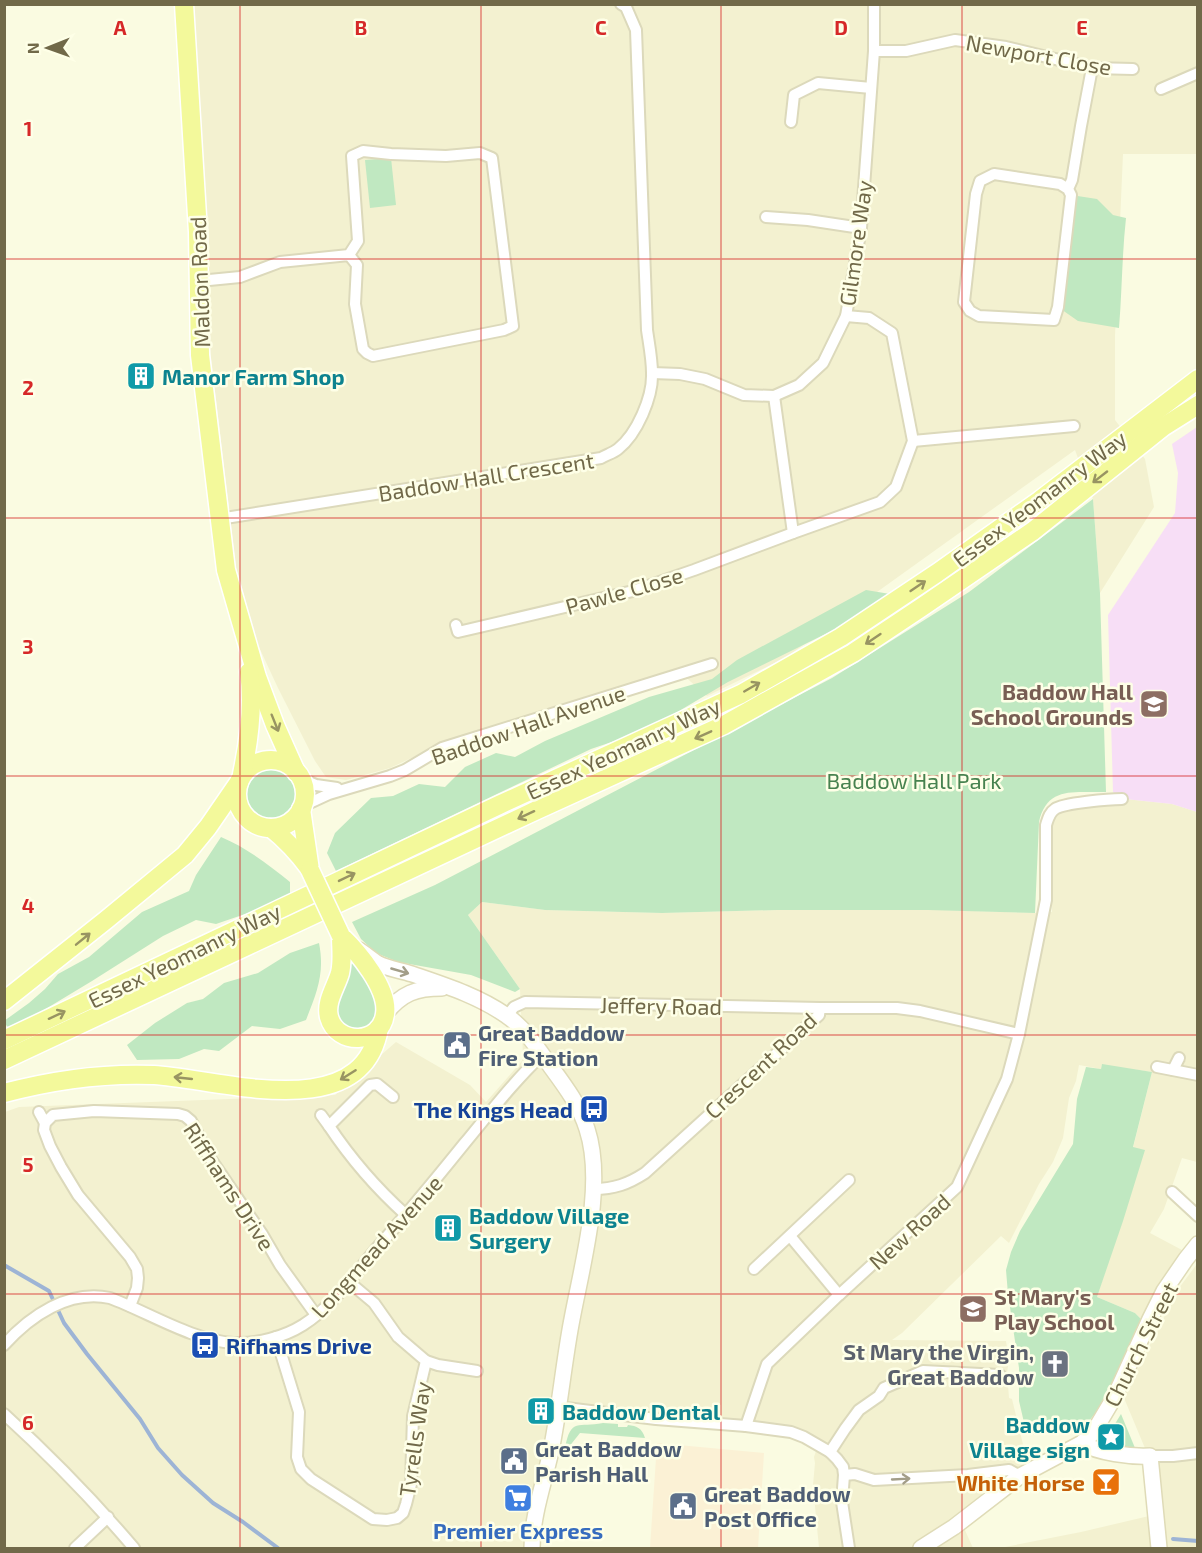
<svg xmlns="http://www.w3.org/2000/svg" width="1202" height="1553" viewBox="0 0 1202 1553" font-family="'Exo 2',sans-serif">
	<style>
		.residential { fill: #f3f1d0 }
		.commercial { fill: #fbf1d5 }
		.education { fill: #f7def6 }
		.green { fill: #c0e8c1 }
		.lines { fill: none; stroke-linecap: round; stroke-linejoin: round }
		.stream { stroke: #9db4d5; stroke-width: 4 }
		.street-casing { stroke: #dcd9bb; stroke-width: 14 }
		.secondary-casing { stroke: #dfdbb7; stroke-width: 18 }
		.primary-casing { stroke: #fff; stroke-width: 21 }
		.street { stroke: #fff; stroke-width: 10 }
		.secondary { stroke: #fff; stroke-width: 15 }
		.primary { stroke: #f3f99b; stroke-width: 18 }
		.primary-bridge-casing { stroke: #fff; stroke-width: 21; stroke-linecap: butt }
		.primary-bridge { stroke: #f3f99b; stroke-width: 18 }
		.oneway { stroke: #989462 }
		.oneway2 { stroke: #a39e89 }
		.grid { fill: none; stroke: #d62828; stroke-width: 1.5; stroke-opacity: 0.55 }
		.labels { text-anchor: middle; dominant-baseline: central; stroke-width: 5; stroke-linejoin: round; paint-order: stroke }
		.street-label { font-size: 22px; fill: #716949; stroke: #feffe7 }
		.culture-label { font-size: 22px; font-weight: bold; fill: #0d838f; stroke: #feffe7; text-anchor: start }
		.education-label { font-size: 22px; font-weight: bold; fill: #785e54; stroke: #feffe7; text-anchor: end }
		.park-label { font-size: 22px; fill: #47824f; stroke: #feffe7 }
		.service-label { font-size: 22px; font-weight: bold; fill: #4e5e75; stroke: #feffe7; text-anchor: start }
		.transit-label { font-size: 22px; font-weight: bold; fill: #164399; stroke: #feffe7; text-anchor: end }
		.worship-label { font-size: 22px; font-weight: bold; fill: #5b616d; stroke: #feffe7; text-anchor: end }
		.food-label { font-size: 22px; font-weight: bold; fill: #c56008; stroke: #feffe7; text-anchor: end }
		.shop-label { font-size: 22px; font-weight: bold; fill: #366cbe; stroke: #feffe7 }
		.grid-label { font-size: 20px; text-anchor: middle; font-weight: bold; fill: #d62828; stroke: #feffe7; stroke-width: 5; stroke-linejoin: round; paint-order: stroke }
	</style>
	<rect width="100%" height="100%" fill="#fafbe1"/>
	<g class="residential">
		<polygon points="191,5 1197,5 1197,154 1123,154 1115,336 1115,420 1145,459 1154,507 1100,593 1093,499 1075,450 785,658 707,696 682,674 448,741 390,768 346,780 326,777 315,761 278,688 258,645 236,568 208,332"/>
		<polygon points="1125,799 1172,804 1197,812 1197,1162 1182,1158 1164,1209 1150,1233 1182,1250 1142,1320 1135,1313 1097,1297 1144,1150 1133,1148 1152,1072 1102,1065 1101,1069 1079,1065 1076,1081 1069,1098 1063,1138 1053,1162 1039,1184 1009,1243 1001,1236 902,1333 892,1340 1006,1341 1009,1360 1007,1372 1009,1398 1012,1399 1027,1461 964,1528 973,1548 819,1548 813,1485 815,1463 814,1457 818,1445 798,1437 746,1428 572,1403 557,1406 527,1532 525,1548 5,1548 5,1112 19,1107 335,1095 396,1042 470,1085 486,1102 522,1061 523,1056 520,989 468,915 482,902 545,910 662,913 777,910 945,910 1035,913 1052,912 1053,822 1063,808 1098,807"/>
		<polygon points="1197,1264 1197,1548 1000,1548 1081,1532 1149,1516 1147,1453 1124,1398 1133,1378 1179,1288"/>
	</g>
	<polygon class="commercial" points="657,1443 764,1453 758,1548 650,1548"/>
	<polygon class="education" points="1197,427 1197,812 1172,804 1125,799 1113,792 1108,615 1175,513 1178,473 1172,444"/>
	<g class="green">
		<polygon points="391,158 396,205 370,208 365,160"/>
		<path d="M1071 195 1097 199 1113 215 1126 218C1122 255 1122 291 1119 328L1078 321 1058 307Z"/>
		<path d="M1093 499 1100 593 1106 792C1076 793 1047 785 1039 822L1035 913 928 910H777L662 913 545 910 482 902 468 915 520 989 515 992 471 975 398 962 376 953 361 939 352 922 435 885 832 678 969 592Z"/>
		<polygon points="866,590 890,594 862,616 728,682 647,730 591,749 336,871 327,853 335,833 371,798 393,796 419,784 445,787 465,767 496,753 515,757 545,741 649,697 712,679 737,660"/>
		<circle cx="271" cy="794" r="27"/>
		<path d="M221 837C247 848 269 865 290 882V894L251 912 216 924 196 920 163 936 92 981 34 1016 8 1027 5 1024 4 1021 29 1003 45 989 58 974 89 957 142 912 189 891 196 875Z"/>
		<path d="M319 943C325 973 317 992 306 1020L280 1029 252 1026 219 1051 204 1049 179 1059 137 1060 127 1045 155 1023 187 1003 203 999 224 983 258 973 290 953Z"/>
		<path d="M351 956C357 966 371 983 375 993 382 1018 372 1031 347 1030L333 1012 350 965Z"/>
		<polygon points="1102,1064 1152,1072 1133,1147 1145,1150 1123,1221 1097,1297 1135,1313 1142,1320 1108,1392 1097,1411 1089,1421 1072,1431 1067,1421 1052,1432 1029,1435 1026,1431 1019,1401 1019,1368 1008,1294 1006,1270 1011,1252 1020,1231 1073,1144 1077,1099 1086,1067 1101,1069"/>
		<polygon points="1121,1414 1135,1448 1117,1445 1109,1440 1110,1432"/>
		<path d="M603 1423 618 1424V1427H627L628 1425C637 1426 642 1428 645 1438L580 1433 568 1448H565C571 1417 578 1428 603 1423Z"/>
	</g>
	<g class="lines">
		<g class="stream">
			<polyline points="4,1265 49,1291 64,1323 87,1354 140,1419 158,1448 182,1475 213,1503 243,1522 278,1548"/>
			<polyline points="1173,1539 1198,1541"/>
		</g>
		<g class="street-casing">
			<g id="street">
				<polyline points="874,51 906,51 955,40 1006,47 1092,68 1133,69"/>
				<polyline points="1161,89 1198,73"/>
				<polyline points="791,122 794,95 818,83 871,88"/>
				<polyline points="1068,189 1060,184 994,174 980,181 976,194 964,302 970,311 979,316 1054,320 1058,307 1071,195 1068,189 1072,180 1081,126 1092,68"/>
				<polyline points="766,217 808,220 861,228"/>
				<polyline points="199,281 240,277 280,262 349,255 357,265 355,304 363,349 367,353 373,356 504,330 513,326 492,158 480,153 446,156 391,154 363,151 352,156 358,241 349,255"/>
				<polyline points="652,373 680,374 705,379 744,395 774,396 799,385 823,363 846,316 861,228 874,51 874,4"/>
				<polyline points="774,396 793,533 880,502 896,487 913,441 892,333 869,318 846,316"/>
				<polyline points="913,441 1074,426"/>
				<path d="M219 519 601 458C606 455 613 453 618 449 637 434 653 397 652 373 652 359 649 344 647 330L636 30 626 7 621 4"/>
				<polyline points="456,625 458,632 633,591 694,570 793,533"/>
				<polyline points="302,779 316,785 337,788"/>
				<polyline points="303,806 329,794 390,776 405,770 442,748 712,664"/>
				<polyline points="507,1016 514,1007 525,1002 820,1008 897,1008 920,1011 1019,1034"/>
				<polyline points="1157,1067 1198,1075"/>
				<polyline points="1173,1070 1179,1058"/>
				<path d="M393 1097 377 1084 370 1085 329 1126C351 1159 376 1188 406 1215"/>
				<polyline points="39,1112 45,1123"/>
				<polyline points="321,1115 329,1126"/>
				<path d="M594 1189C614 1189 628 1184 645 1173L819 1015 820 1008"/>
				<polyline points="1172,1192 1198,1216"/>
				<polyline points="790,1236 839,1295"/>
				<polyline points="754,1269 849,1180"/>
				<polyline points="130,1306 137,1288 138,1278 137,1269 130,1257 78,1195 61,1167 50,1146 44,1130 45,1123 53,1115 94,1111 178,1114 185,1116 191,1121 210,1158 262,1234 280,1265 316,1315"/>
				<polyline points="276,1337 299,1412 297,1457 301,1469 311,1479 373,1519 387,1520 397,1518 403,1513 406,1504 411,1484 413,1416 426,1361 398,1337 374,1303 349,1282"/>
				<path d="M4 1345C30 1316 69 1289 110 1298 148 1312 193 1341 234 1343 257 1344 284 1337 303 1325 333 1306 354 1275 376 1249 406 1215 435 1180 464 1144 489 1114 513 1082 542 1055"/>
				<polyline points="426,1361 438,1365 477,1371"/>
				<polyline points="558,1407 656,1419 746,1426 791,1432 804,1437 830,1452 837,1459 843,1467 844,1475 842,1502 849,1548"/>
				<path d="M4 1414C50 1456 94 1501 134 1548"/>
				<path d="M746 1426 767 1364 839 1295 957 1187 1007 1079 1019 1034 1046 900V825C1048 819 1049 813 1055 809 1063 803 1110 799 1122 799"/>
				<polyline points="830,1452 845,1429 859,1410 879,1396 884,1388 923,1371 1000,1375"/>
				<polyline points="1150,1456 1173,1456 1198,1453"/>
				<polyline points="844,1475 855,1474 874,1480 968,1475 1009,1470 1020,1476"/>
				<polyline points="75,1548 108,1517"/>
			</g>
		</g>
		<g class="secondary-casing">
			<g id="secondary">
				<path d="M359 950C365 954 371 959 377 963 388 969 400 970 412 974 444 985 479 996 507 1016 525 1028 538 1049 551 1067 565 1086 580 1106 587 1129 606 1187 580 1271 570 1330 563 1370 559 1411 551 1451 544 1483 532 1516 532 1548"/>
				<path d="M385 1014C402 993 416 988 442 988"/>
				<path d="M1082 1443C1098 1453 1131 1457 1150 1456L1159 1548"/>
				<polyline points="921,1548 954,1527 1020,1476 1082,1443 1093,1433 1115,1396 1150,1319 1164,1291 1186,1259 1198,1244"/>
			</g>
		</g>
		<g class="primary-casing">
			<g id="primary">
				<polyline points="184,4 198,232 200,355 226,570 257,677 275,725 296,772"/>
				<circle cx="271" cy="794" r="34"/>
				<path d="M242 774C249 741 254 706 249 672"/>
				<polyline points="301,809 310,870"/>
				<path d="M271 828C286 840 298 853 309 868"/>
				<path d="M341 936C358 952 389 989 385 1014 381 1045 337 1046 329 1017 325 1002 336 987 340 973 343 961 341 948 341 936Z"/>
				<polyline points="4,1001 106,920 185,855 208,827 239,782"/>
				<polyline points="4,1040 499,805 741,694 841,637 937,573 1040,500 1198,379"/>
				<polyline points="4,1060 537,810 724,725 853,653 922,607 1033,531 1163,427 1198,405"/>
				<path d="M4 1093C53 1080 104 1073 154 1075 220 1079 362 1127 379 1028"/>
			</g>
		</g>
		<use href="#street" class="street"/>
		<use href="#secondary" class="secondary"/>
		<use href="#primary" class="primary"/>
		<g class="primary-bridge-casing">
			<polyline id="primary-bridge" points="310,870 341,936"/>
		</g>
		<use href="#primary-bridge" class="primary-bridge"/>
	</g>
	<defs><path id="oneway-shaft" d="M-6 0H5M1.5-3L5.5 0L1.5 3" fill="none" stroke-width="1.6" stroke-linecap="round" stroke-linejoin="round" transform="scale(1.5)"/></defs>
	<g class="oneway">
		<use href="#oneway-shaft" transform="translate(1100 477) rotate(142)"/>
		<use href="#oneway-shaft" transform="translate(918 586) rotate(-34)"/>
		<use href="#oneway-shaft" transform="translate(873 639) rotate(146)"/>
		<use href="#oneway-shaft" transform="translate(752 687) rotate(-30)"/>
		<use href="#oneway-shaft" transform="translate(275 723) rotate(68)"/>
		<use href="#oneway-shaft" transform="translate(703 735) rotate(156)"/>
		<use href="#oneway-shaft" transform="translate(526 815) rotate(155)"/>
		<use href="#oneway-shaft" transform="translate(347 877) rotate(-26)"/>
		<use href="#oneway-shaft" transform="translate(83 939) rotate(-39)"/>
		<use href="#oneway-shaft" transform="translate(57 1015) rotate(-25)"/>
		<use href="#oneway-shaft" transform="translate(348 1075) rotate(148)"/>
		<use href="#oneway-shaft" transform="translate(183 1078) rotate(-174)"/>
	</g>
	<g class="oneway2">
		<use href="#oneway-shaft" transform="translate(400 971) rotate(16)"/>
		<use href="#oneway-shaft" transform="translate(901 1479) rotate(-3)"/>
	</g>
	<path class="grid" d="M240 4V1548M481 4V1548M721 4V1548M962 4V1548M4 259H1198M4 518H1198M4 776H1198M4 1035H1198M4 1294H1198"/>
	<defs>
		<g id="building-square" transform="scale(1.5)"><rect x="-9" y="-9" width="18" height="18" rx="4" fill="#0f9aa8" stroke="#feffe7"/><path d="M-4-6H4V6H1V3H-1V6H-4ZM-2.5-4.3h1.7v1.8h-1.7ZM.8-4.3h1.7v1.8H.8ZM-2.5-1h1.7V.8h-1.7ZM.8-1h1.7V.8H.8Z" fill="#fff"/></g>
		<g id="school-square" transform="scale(1.5)"><rect x="-9" y="-9" width="18" height="18" rx="4" fill="#8d6e63" stroke="#feffe7"/><path d="M0-5L7-2L0 1L-7-2ZM-4 1L0 2.5L4 1V4Q0 6-4 4Z" fill="#fff"/></g>
		<g id="civic-square" transform="scale(1.5)"><rect x="-9" y="-9" width="18" height="18" rx="4" fill="#5c6f8a" stroke="#feffe7"/><path d="M-.6-6.5H3V-4.5H.6V-3L4-1V1h2V6H-6V1h2V-1L-.6-3ZM-1.2 2.5V6h2.4V2.5Z" fill="#fff"/></g>
		<g id="bus-square" transform="scale(1.5)"><rect x="-9" y="-9" width="18" height="18" rx="4" fill="#1a4fb4" stroke="#feffe7"/><path d="M-5-6H5V4H4V6H2V4H-2V6H-4V4H-5ZM-3.5-4V0h7V-4ZM-3.5 1.2v1.5H-2V1.2ZM2 1.2v1.5H3.5V1.2Z" fill="#fff"/></g>
		<g id="church-square" transform="scale(1.5)"><rect x="-9" y="-9" width="18" height="18" rx="4" fill="#6b7280" stroke="#feffe7"/><path d="M-1.2-6h2.4v3.5h3.3v2.4h-3.3V6h-2.4V-.1h-3.3v-2.4h3.3Z" fill="#fff"/></g>
		<g id="sight-square" transform="scale(1.5)"><rect x="-9" y="-9" width="18" height="18" rx="4" fill="#0f9aa8" stroke="#feffe7"/><path d="M0-6L1.8-2.2L6-1.7L2.9 1.2L3.7 5.4L0 3.3L-3.7 5.4L-2.9 1.2L-6-1.7L-1.8-2.2Z" fill="#fff"/></g>
		<g id="bar-square" transform="scale(1.5)"><rect x="-9" y="-9" width="18" height="18" rx="4" fill="#e8710a" stroke="#feffe7"/><path d="M-6-5H6L.8 .8V4.5H3.5V6h-7V4.5H-.8V.8Z" fill="#fff"/></g>
		<g id="supermarket-square" transform="scale(1.5)"><rect x="-9" y="-9" width="18" height="18" rx="4" fill="#3f7fe0" stroke="#feffe7"/><path d="M-6-5.5h2.5l.6 2H6L4.5 2H-2.5L-4.4-4H-6ZM-1.5 3.2a1.3 1.3 0 1 0 .1 0ZM3 3.2a1.3 1.3 0 1 0 .1 0Z" fill="#fff"/></g>
	</defs>
	<g fill-rule="evenodd">
		<use href="#building-square" x="141" y="376"/>
		<use href="#school-square" x="1154" y="704"/>
		<use href="#civic-square" x="457" y="1045"/>
		<use href="#bus-square" x="594" y="1109"/>
		<use href="#building-square" x="448" y="1228"/>
		<use href="#school-square" x="973" y="1309"/>
		<use href="#bus-square" x="205" y="1345"/>
		<use href="#church-square" x="1055" y="1364"/>
		<use href="#building-square" x="541" y="1411"/>
		<use href="#sight-square" x="1111" y="1437"/>
		<use href="#civic-square" x="514" y="1461"/>
		<use href="#bar-square" x="1106" y="1482"/>
		<use href="#supermarket-square" x="518" y="1498"/>
		<use href="#civic-square" x="683" y="1506"/>
	</g>
	<g class="labels">
		<g class="street-label">
			<text transform="translate(1039 54) rotate(10)">Newport Close</text>
			<text transform="translate(855 243) rotate(-82)">Gilmore Way</text>
			<text transform="translate(199 282) rotate(-92)">Maldon Road</text>
			<text transform="translate(486 476) rotate(-9)">Baddow Hall Crescent</text>
			<text transform="translate(1039 498) rotate(-37)">Essex Yeomanry Way</text>
			<text transform="translate(624 590) rotate(-16)">Pawle Close</text>
			<text transform="translate(528 724) rotate(-19)">Baddow Hall Avenue</text>
			<text transform="translate(623 748) rotate(-25)">Essex Yeomanry Way</text>
			<text transform="translate(184 955) rotate(-26)">Essex Yeomanry Way</text>
			<text transform="translate(661 1005) rotate(1)">Jeffery Road</text>
			<text transform="translate(760 1065) rotate(-43)">Crescent Road</text>
			<text transform="translate(230 1186) rotate(57)">Riffhams Drive</text>
			<text transform="translate(909 1231) rotate(-42)">New Road</text>
			<text transform="translate(376 1246) rotate(-48)">Longmead Avenue</text>
			<text transform="translate(1140 1344) rotate(-63)">Church Street</text>
			<text transform="translate(414 1439) rotate(-82)">Tyrells Way</text>
		</g>
		<g class="culture-label">
			<text x="162" y="376">Manor Farm Shop</text>
			<text x="469" y="1215">Baddow Village<tspan x="469" dy="25">Surgery</tspan></text>
			<text x="562" y="1411">Baddow Dental</text>
			<text x="1090" y="1424" text-anchor="end">Baddow<tspan x="1090" dy="25">Village sign</tspan></text>
		</g>
		<g class="education-label">
			<text x="1133" y="691">Baddow Hall<tspan x="1133" dy="25">School Grounds</tspan></text>
			<text x="994" y="1296" text-anchor="start">St Mary's<tspan x="994" dy="25">Play School</tspan></text>
		</g>
		<g class="park-label">
			<text x="914" y="780">Baddow Hall Park</text>
		</g>
		<g class="service-label">
			<text x="478" y="1032">Great Baddow<tspan x="478" dy="25">Fire Station</tspan></text>
			<text x="535" y="1448">Great Baddow<tspan x="535" dy="25">Parish Hall</tspan></text>
			<text x="704" y="1493">Great Baddow<tspan x="704" dy="25">Post Office</tspan></text>
		</g>
		<g class="transit-label">
			<text x="573" y="1109">The Kings Head</text>
			<text x="226" y="1345" text-anchor="start">Rifhams Drive</text>
		</g>
		<g class="worship-label">
			<text x="1034" y="1351">St Mary the Virgin,<tspan x="1034" dy="25">Great Baddow</tspan></text>
		</g>
		<g class="food-label">
			<text x="1085" y="1482">White Horse</text>
		</g>
		<g class="shop-label">
			<text x="518" y="1530">Premier Express</text>
		</g>
	</g>
	<g class="grid-label">
		<text x="120" y="35">A</text>
		<text x="361" y="35">B</text>
		<text x="601" y="35">C</text>
		<text x="841" y="35">D</text>
		<text x="1082" y="35">E</text>
		<text x="28" y="136">1</text>
		<text x="28" y="395">2</text>
		<text x="28" y="654">3</text>
		<text x="28" y="913">4</text>
		<text x="28" y="1172">5</text>
		<text x="28" y="1430">6</text>
	</g>
	<rect width="1202" height="1553" fill="none" stroke="#716949" stroke-width="12"/>
	<g transform="translate(48 48) rotate(269)" stroke="#feffe7" stroke-width="4.5" paint-order="stroke">
	<path d="M0-4.5L10 22L0 15L-10 22Z" fill="#716949"/>
	<text y="-9" font-size="16" font-weight="bold" text-anchor="middle" fill="#716949">N</text>
	</g>
</svg>
